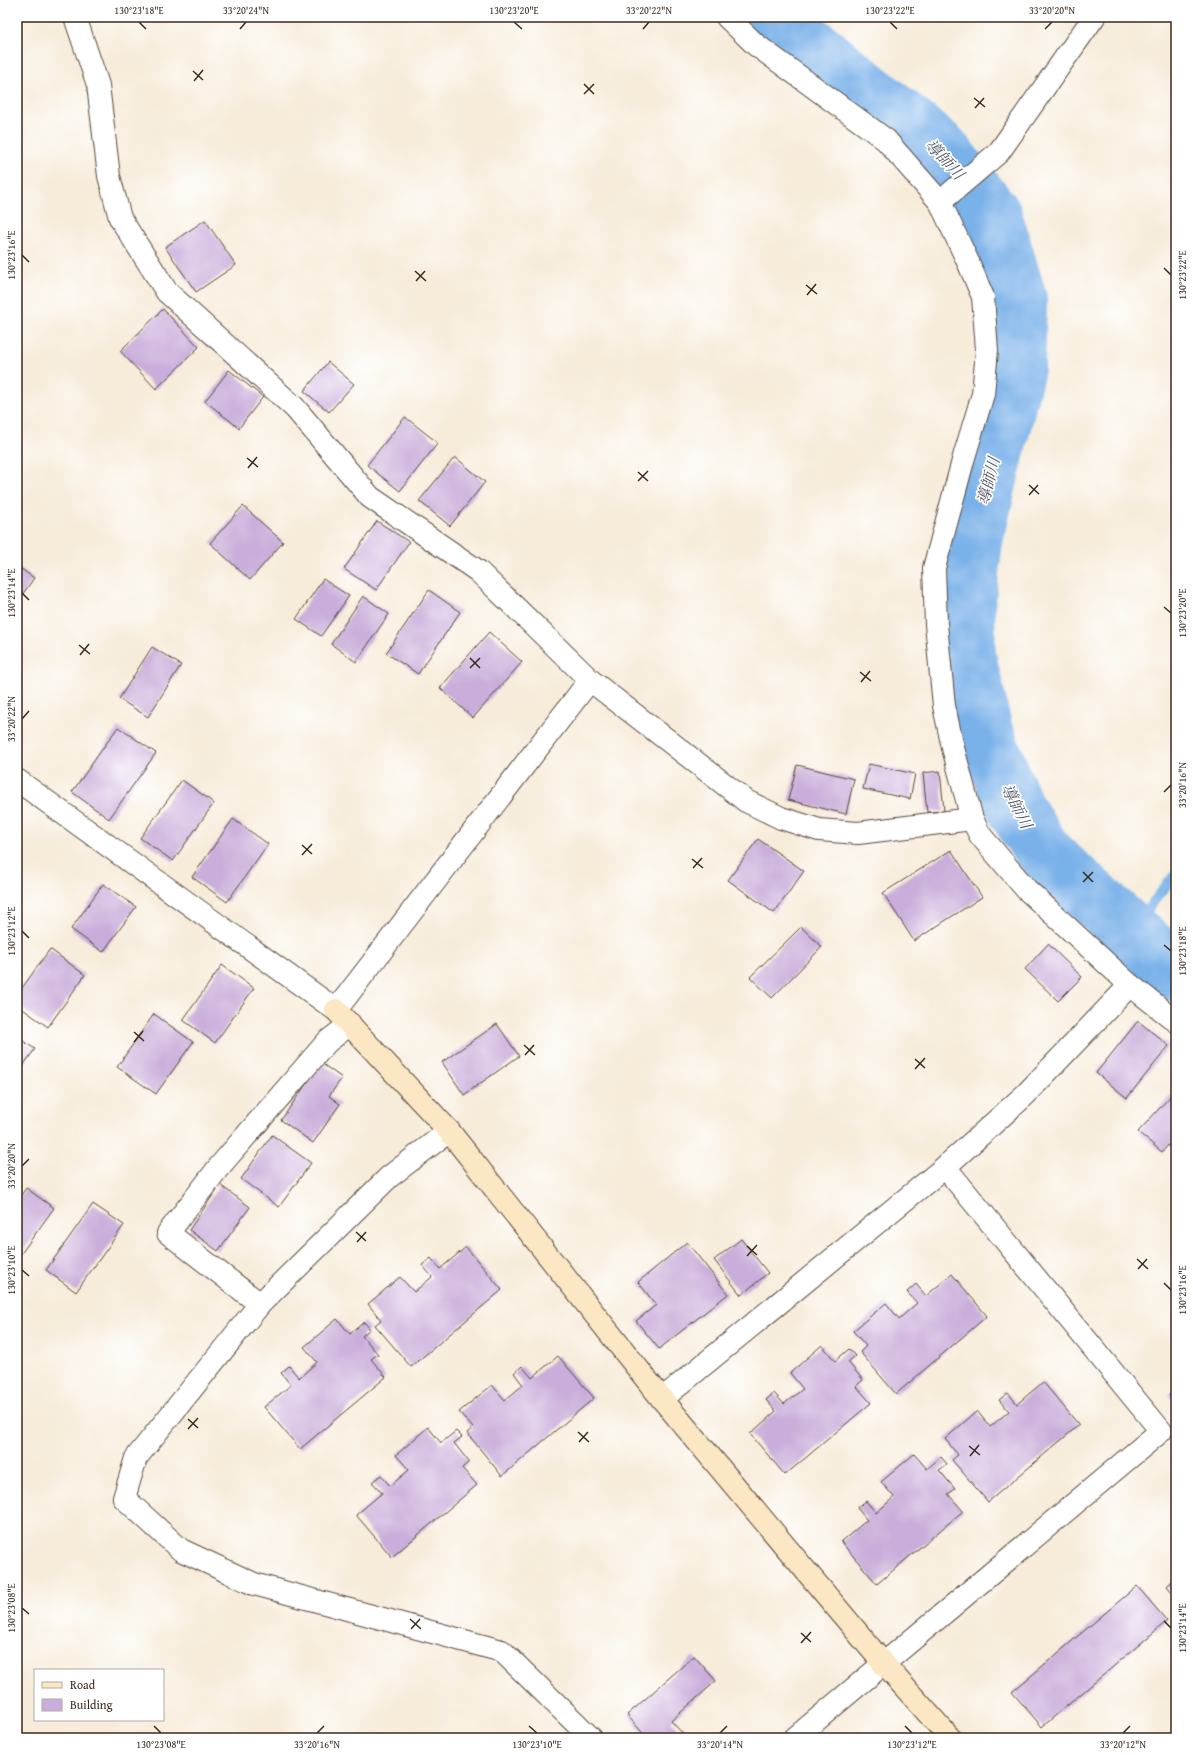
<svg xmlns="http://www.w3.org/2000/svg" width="1193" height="1755" viewBox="0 0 1193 1755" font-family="'Gentium Book Plus','Noto Serif JP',serif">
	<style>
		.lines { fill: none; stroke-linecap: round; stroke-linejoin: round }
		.stream { stroke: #79b1e9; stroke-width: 10 }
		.river { stroke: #79b1e9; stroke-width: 58 }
		.building { fill: #caadda }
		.street-casing { stroke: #57473a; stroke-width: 24 }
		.secondary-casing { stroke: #57473a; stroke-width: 24 }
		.street { stroke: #fff; stroke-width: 22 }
		.secondary { stroke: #fbe7c3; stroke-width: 22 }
		.ticks { fill: none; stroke: #3b2a1e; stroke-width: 1.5 }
		.labels { text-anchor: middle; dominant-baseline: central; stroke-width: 3.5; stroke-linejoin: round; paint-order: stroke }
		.water-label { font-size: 16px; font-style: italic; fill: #515965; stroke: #fff }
		.neatline { fill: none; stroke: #3b2a1e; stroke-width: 1.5 }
		.ticks-label { font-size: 10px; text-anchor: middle; fill: #3b2a1e }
	</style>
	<rect width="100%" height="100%" fill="#fff"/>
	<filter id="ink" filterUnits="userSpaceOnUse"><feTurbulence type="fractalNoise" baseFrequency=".025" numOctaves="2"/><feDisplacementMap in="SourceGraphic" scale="8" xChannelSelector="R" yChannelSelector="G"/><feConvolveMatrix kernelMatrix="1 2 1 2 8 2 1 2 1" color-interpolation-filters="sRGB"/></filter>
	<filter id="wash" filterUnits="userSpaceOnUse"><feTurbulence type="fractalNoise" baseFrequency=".012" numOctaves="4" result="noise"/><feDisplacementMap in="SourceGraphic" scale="16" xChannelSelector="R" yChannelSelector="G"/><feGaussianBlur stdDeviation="0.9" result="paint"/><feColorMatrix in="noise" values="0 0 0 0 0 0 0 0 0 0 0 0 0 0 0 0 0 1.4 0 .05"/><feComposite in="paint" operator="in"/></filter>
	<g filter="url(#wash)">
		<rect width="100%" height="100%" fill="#f7ecda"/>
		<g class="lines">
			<polyline class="stream" points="1130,932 1176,873"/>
			<polyline class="river" points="776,17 940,149 993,215 1018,299 1016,368 974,540 966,606 967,656 984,732 1015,808 1046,856 1176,972"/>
		</g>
		<g id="blocks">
			<g class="building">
				<polygon points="205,220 236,265 196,292 165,247"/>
				<polygon points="163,309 199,347 156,389 120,351"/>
				<polygon points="328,362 354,384 329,412 304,391"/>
				<polygon points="229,370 263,397 239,428 205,401"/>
				<polygon points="405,417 438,443 400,491 367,465"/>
				<polygon points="455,457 485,482 450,526 419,501"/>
				<polygon points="243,506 283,542 250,580 210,543"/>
				<polygon points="377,521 409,542 376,590 344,569"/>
				<polygon points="17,566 34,578 17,602"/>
				<polygon points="323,579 349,596 321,636 296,619"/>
				<polygon points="429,590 460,612 418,674 386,653"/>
				<polygon points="363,596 389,614 356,662 331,644"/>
				<polygon points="489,632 522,662 473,718 440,688"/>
				<polygon points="152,647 181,665 148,717 119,699"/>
				<polygon points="118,727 156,753 109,819 72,792"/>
				<polygon points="869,764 915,774 910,799 863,789"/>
				<polygon points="797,765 854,779 846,814 788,800"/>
				<polygon points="940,771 944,811 927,812 923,773"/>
				<polygon points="182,780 214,803 173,861 140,838"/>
				<polygon points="233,819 268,844 227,902 192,877"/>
				<polygon points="758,839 804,871 774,913 728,880"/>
				<polygon points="951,850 982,897 914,941 883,893"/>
				<polygon points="103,884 136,907 103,952 71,929"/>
				<polygon points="801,927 822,947 772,998 750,977"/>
				<polygon points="1048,944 1082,977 1058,1001 1025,969"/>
				<polygon points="50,949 85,975 48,1027 17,1005 17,995"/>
				<polygon points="222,965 254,988 215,1043 183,1020"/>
				<polygon points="154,1014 193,1042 156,1094 117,1067"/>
				<polygon points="1138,1021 1169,1046 1127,1098 1096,1073"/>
				<polygon points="497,1024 519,1056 464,1095 442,1062"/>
				<polygon points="17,1037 35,1049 17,1074"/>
				<polygon points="321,1063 342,1078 329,1096 340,1104 313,1143 281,1120"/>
				<polygon points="1176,1090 1176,1151 1169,1144 1162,1152 1138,1132"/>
				<polygon points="272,1135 311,1163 279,1207 241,1179"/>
				<polygon points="220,1185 250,1207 218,1251 189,1230"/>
				<polygon points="26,1188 54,1208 20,1255 17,1252 17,1201"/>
				<polygon points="93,1204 124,1225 76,1292 46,1270"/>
				<polygon points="741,1239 768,1273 741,1295 714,1260"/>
				<polygon points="687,1242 728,1294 659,1349 636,1321 656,1305 638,1282"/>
				<polygon points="466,1247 502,1290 411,1367 375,1325 381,1320 368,1304 400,1277 414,1292 432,1277 422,1265 431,1258 440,1269"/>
				<polygon points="952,1274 987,1316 896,1394 860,1352 866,1346 853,1331 886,1303 899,1319 917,1303 907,1292 916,1284 926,1296"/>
				<polygon points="337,1319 350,1334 364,1322 370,1329 362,1336 378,1354 371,1359 386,1377 300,1449 264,1407 291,1385 281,1373 289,1366 299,1378 317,1362 304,1347"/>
				<polygon points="822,1345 835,1361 849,1349 855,1356 848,1362 863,1380 856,1386 871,1403 785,1475 750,1434 776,1411 766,1400 774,1393 784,1404 803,1389 790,1373"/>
				<polygon points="558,1356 594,1398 502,1476 467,1433 473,1428 459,1412 492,1385 505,1400 523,1385 514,1373 522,1366 532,1378"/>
				<polygon points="1043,1382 1079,1425 988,1502 952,1460 958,1455 945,1439 977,1411 990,1427 1009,1411 999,1400 1008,1393 1017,1404"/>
				<polygon points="1176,1389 1176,1403 1169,1395"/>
				<polygon points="428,1427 441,1443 456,1431 462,1437 454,1443 469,1462 462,1468 477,1485 392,1557 356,1515 382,1493 372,1482 381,1475 390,1486 409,1470 396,1455"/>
				<polygon points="914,1454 927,1469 941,1457 947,1464 939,1470 955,1489 948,1494 963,1511 877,1584 841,1542 867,1520 857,1508 866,1501 876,1513 894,1497 881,1482"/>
				<polygon points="1176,1578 1176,1597 1167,1586"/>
				<polygon points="1137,1586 1167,1621 1042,1727 1012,1692"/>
				<polygon points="694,1656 716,1681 671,1721 685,1736 683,1738 647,1738 627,1715"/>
			</g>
		</g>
	</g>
	<g filter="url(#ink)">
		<use href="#blocks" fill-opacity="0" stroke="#57473a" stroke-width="1"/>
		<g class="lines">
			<g class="street-casing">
				<g id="street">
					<polyline points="75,17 98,85 109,176 120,218 167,292 295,408 370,497 478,571 590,680 746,801 781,818 819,830 858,833 972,819"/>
					<polyline points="727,17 756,45 886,140 940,202 969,264 983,297 987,350 983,394 964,457 934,568 936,624 944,706 953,748 972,819 980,835 1026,889 1130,985 1176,1021"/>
					<polyline points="940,202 999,152 1094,17"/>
					<polyline points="17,780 336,1010 590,680"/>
					<polyline points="449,1131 389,1177 260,1304 136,1458 124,1498 181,1550 254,1584 502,1651 591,1738"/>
					<polyline points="260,1304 168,1233 219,1167 327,1042 350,1024"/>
					<polyline points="662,1399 945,1167 1025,1095 1130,985"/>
					<polyline points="795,1738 1161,1431 945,1167"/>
				</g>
			</g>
			<g class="secondary-casing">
				<polyline id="secondary" points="336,1010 449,1131 662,1399 883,1663 950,1738"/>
			</g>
			<use href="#street" class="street"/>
			<use href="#secondary" class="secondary"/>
		</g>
	</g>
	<path class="ticks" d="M139 22 146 29M514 22 522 29M890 22 897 29M240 29 246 22M643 29 649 22M1045 29 1052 22M193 71 203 80M194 81 203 70M584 84 594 94M584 94 594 84M974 98 985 107M975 108 984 98M22 255 29 262M1164 268 1171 275M415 271 426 281M416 281 425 271M806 285 817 294M807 295 816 284M247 458 258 467M248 468 257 457M638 472 648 481M638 481 648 471M1029 485 1039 494M1029 495 1038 485M22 593 29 600M1164 607 1171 613M79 645 90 654M80 655 89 644M470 658 480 668M470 668 480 658M860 672 871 681M861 682 870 671M22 719 29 711M1164 792 1171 785M302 845 312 854M302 855 312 844M692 859 703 868M693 868 702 858M1083 872 1093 882M1083 882 1093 872M22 931 29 938M1164 945 1171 951M134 1032 144 1041M134 1042 143 1031M524 1045 535 1055M525 1055 534 1045M915 1059 925 1068M915 1069 925 1058M22 1166 29 1159M356 1232 366 1241M357 1242 366 1232M747 1246 757 1255M747 1256 757 1245M1137 1259 1148 1269M1138 1269 1147 1259M22 1270 29 1276M1164 1283 1171 1290M188 1419 198 1428M188 1429 198 1418M578 1432 589 1442M579 1442 588 1432M969 1446 980 1455M970 1456 979 1445M22 1608 29 1614M410 1619 421 1629M1164 1621 1171 1628M411 1629 420 1619M801 1633 811 1642M801 1643 811 1632M154 1726 161 1733M529 1726 537 1733M905 1726 912 1733M317 1733 324 1726M720 1733 727 1726M1123 1733 1130 1726"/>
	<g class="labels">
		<g class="water-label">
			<text transform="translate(945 159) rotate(47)">導師川</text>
			<text transform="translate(988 481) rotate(-76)">導師川</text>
			<text transform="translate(1017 806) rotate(63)">導師川</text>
		</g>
	</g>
	<rect width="1193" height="1755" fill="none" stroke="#fff" stroke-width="44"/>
	<rect x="34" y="1669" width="130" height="52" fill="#ffffff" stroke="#b1aaa5"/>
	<rect x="42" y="1682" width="20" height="6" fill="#fbe7c3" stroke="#b1aaa5"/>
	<text x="70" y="1689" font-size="12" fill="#3b2a1e">Road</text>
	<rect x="42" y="1699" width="20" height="12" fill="#caadda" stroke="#b1aaa5"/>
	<text x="70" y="1709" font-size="12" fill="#3b2a1e">Building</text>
	<rect x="22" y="22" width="1149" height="1711" class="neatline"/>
	<g class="ticks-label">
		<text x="139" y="14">130°23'18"E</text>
		<text x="246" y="14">33°20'24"N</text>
		<text x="514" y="14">130°23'20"E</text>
		<text x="649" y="14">33°20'22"N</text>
		<text x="890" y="14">130°23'22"E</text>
		<text x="1052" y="14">33°20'20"N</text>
		<text transform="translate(11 255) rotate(-90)" y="4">130°23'16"E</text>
		<text transform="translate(1182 275) rotate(-90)" y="4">130°23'22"E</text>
		<text transform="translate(11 593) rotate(-90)" y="4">130°23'14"E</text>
		<text transform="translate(1182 613) rotate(-90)" y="4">130°23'20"E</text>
		<text transform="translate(11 719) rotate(-90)" y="4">33°20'22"N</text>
		<text transform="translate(1182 785) rotate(-90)" y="4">33°20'16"N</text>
		<text transform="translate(11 931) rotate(-90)" y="4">130°23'12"E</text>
		<text transform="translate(1182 951) rotate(-90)" y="4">130°23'18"E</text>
		<text transform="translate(11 1166) rotate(-90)" y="4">33°20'20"N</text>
		<text transform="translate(11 1270) rotate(-90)" y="4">130°23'10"E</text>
		<text transform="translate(1182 1290) rotate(-90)" y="4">130°23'16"E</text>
		<text transform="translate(11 1608) rotate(-90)" y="4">130°23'08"E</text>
		<text transform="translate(1182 1628) rotate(-90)" y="4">130°23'14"E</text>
		<text x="161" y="1748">130°23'08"E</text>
		<text x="317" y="1748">33°20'16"N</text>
		<text x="537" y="1748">130°23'10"E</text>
		<text x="720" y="1748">33°20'14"N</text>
		<text x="912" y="1748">130°23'12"E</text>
		<text x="1123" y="1748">33°20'12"N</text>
	</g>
</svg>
